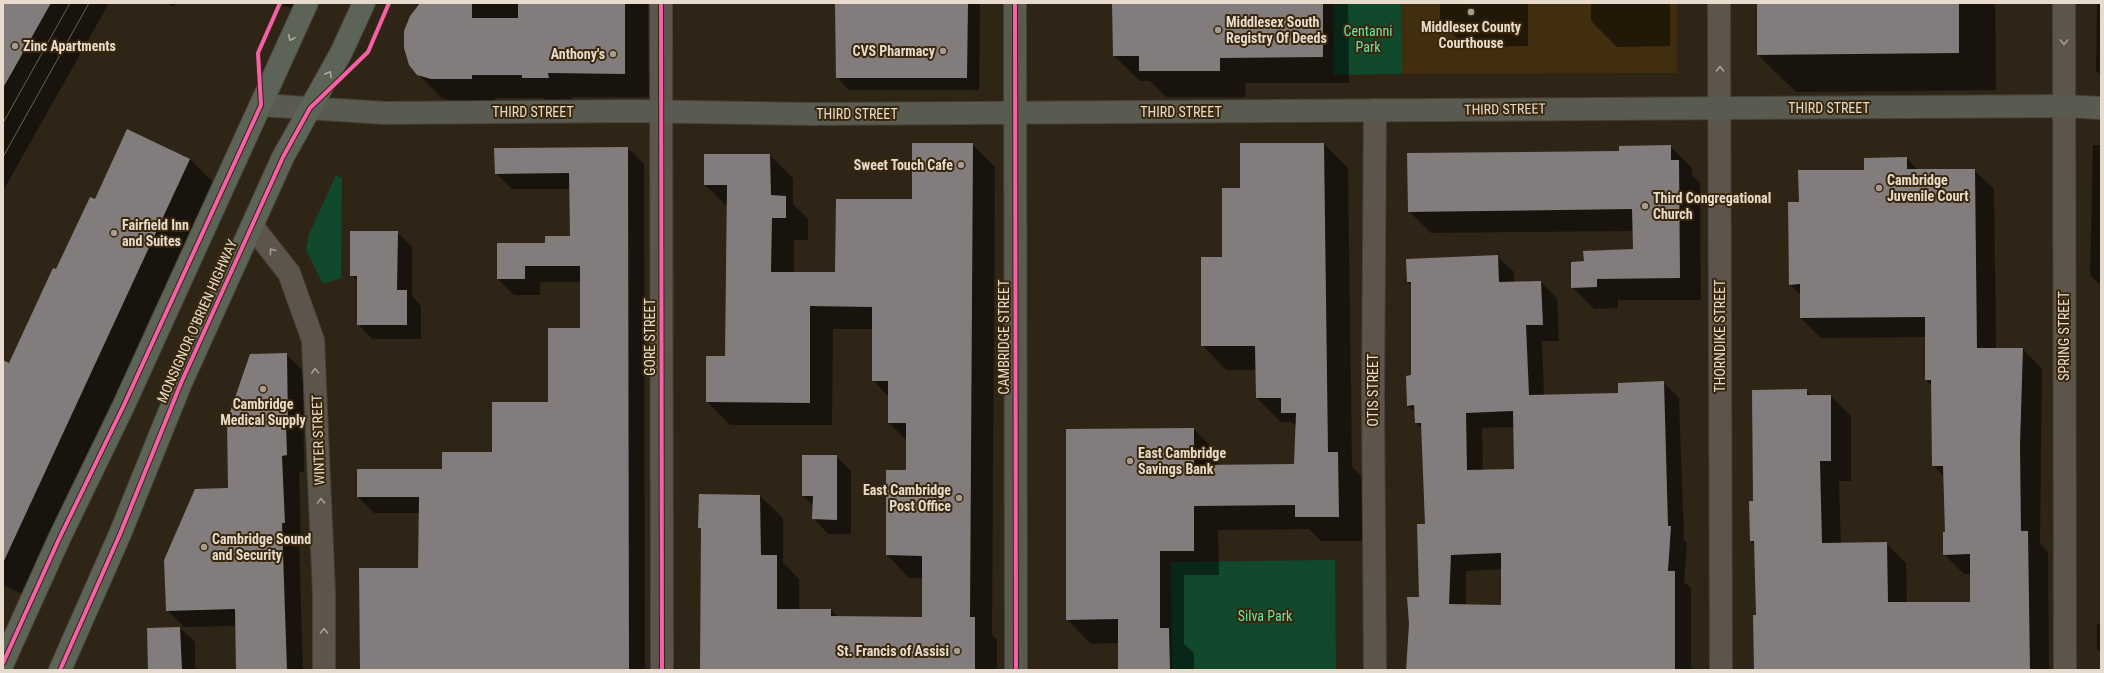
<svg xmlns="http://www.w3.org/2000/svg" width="2104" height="673" viewBox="0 0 2104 673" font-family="'Roboto Condensed',sans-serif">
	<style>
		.built { fill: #412e0e }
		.green { fill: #11492d }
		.shadow { fill: #0007; fill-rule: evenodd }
		.building { fill: #827c7c; fill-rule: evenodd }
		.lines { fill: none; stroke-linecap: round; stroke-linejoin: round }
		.minor-casing { stroke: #484036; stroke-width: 24 }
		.major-casing { stroke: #484036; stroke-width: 24 }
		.highway-casing { stroke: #484036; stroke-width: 24 }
		.minor { stroke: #5d554c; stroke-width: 22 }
		.major { stroke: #5a5b50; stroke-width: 22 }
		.highway { stroke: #5c6357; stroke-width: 22 }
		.tram { stroke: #686157; stroke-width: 1 }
		.cycleway-casing { stroke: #38270d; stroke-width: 6 }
		.cycleway { stroke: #f560ab; stroke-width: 4 }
		.oneway { stroke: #afab9d }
		.oneway2 { stroke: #a89f92 }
		.poi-dot { fill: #a69b8d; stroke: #38270d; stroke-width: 1.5 }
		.labels { text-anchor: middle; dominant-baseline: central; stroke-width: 4; stroke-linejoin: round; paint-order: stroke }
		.poi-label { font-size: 14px; font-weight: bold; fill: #e6dbcc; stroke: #38270d; text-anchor: start }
		.park-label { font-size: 14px; fill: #6fe3a5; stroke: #38270d }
		.street-label { font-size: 14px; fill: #e6dbcc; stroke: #38270d }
	</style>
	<rect width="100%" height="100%" fill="#2e2517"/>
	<polygon class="built" points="1401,3 1677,3 1677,73 1402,74"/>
	<g class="green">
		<polygon points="1334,3 1401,3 1402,74 1334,75"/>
		<polygon points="336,175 342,178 341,278 323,284 306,250 309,234"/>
		<polygon points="1335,560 1336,670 1172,670 1171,562"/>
	</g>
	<g class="shadow">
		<polygon points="3,3 109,3 3,191"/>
		<polygon points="166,3 176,3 174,7"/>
		<polygon points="278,3 309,3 304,14"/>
		<polygon points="423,3 648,3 649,97 572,97 572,101 546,101 543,98 495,98 495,102 456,102 442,98 418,74"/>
		<polygon points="836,3 980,3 979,90 849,90 837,77"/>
		<polygon points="1113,3 1348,3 1349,83 1245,83 1246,97 1166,97 1150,81 1140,81 1114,56"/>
		<polygon points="1440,3 1528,3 1528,46 1466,47 1440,21"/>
		<polygon points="1591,3 1670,3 1670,46 1617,47 1591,21"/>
		<polygon points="1758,3 1995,3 1996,90 1796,92 1758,55"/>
		<polygon points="2097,3 2101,3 2101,75 2096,71"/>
		<polygon points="972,144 995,167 992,635 997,640 997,670 701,670 702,530 699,527 700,495 760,496 783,518 783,562 799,579 799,610 831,610 838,617 923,618 923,578 909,578 887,555 907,471 907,441 889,423 889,397 873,380 873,329 833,329 832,425 730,425 707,402 726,357 728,207 705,185 770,155 793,178 793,204 808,219 808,240 794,240 794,273 836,273"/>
		<polygon points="1324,144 1348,168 1352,467 1362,477 1363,541 1321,541 1309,529 1218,530 1219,575 1184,575 1184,644 1194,653 1194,670 1119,670 1119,643 1091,644 1067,619 1194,429 1218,454 1218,466 1295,465 1296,427 1292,422 1281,422 1257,398 1257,370 1226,370 1202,345 1241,189"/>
		<polygon points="2093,145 2101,145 2101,286 2090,275"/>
		<polygon points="1670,146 1692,168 1692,175 1700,183 1701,300 1618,300 1618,308 1594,309 1572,287 1585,262 1634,250 1634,231 1431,233 1409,211 1620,152"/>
		<polygon points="628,148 644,164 645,670 361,670 419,569 420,513 374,513 358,497 358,470 443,470 493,453 549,403 581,329 581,282 540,282 540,295 514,295 498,279 546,244 571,237 570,189 512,189 496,173"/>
		<polygon points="1907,158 1918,170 1974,170 1994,189 1996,349 2023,349 2042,369 2040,544 2048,552 2049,670 1754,670 1757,616 1755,545 1751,540 1754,502 1806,390 1812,396 1831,396 1851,416 1851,481 1839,481 1841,544 1886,543 1906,563 1907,603 1971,603 1971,574 1964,574 1944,554 1946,533 1944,477 1933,465 1932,386 1926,380 1926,337 1821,338 1801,318 1801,295 1790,284 1800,203 1865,171"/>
		<polygon points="190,159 222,191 33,599 3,585 3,361 9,365 95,200"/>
		<polygon points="397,232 412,247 412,296 421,306 421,339 372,339 358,324 358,282 351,275"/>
		<path d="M1497 256 1514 272V283L1541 282 1557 298 1559 341H1542L1544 396 1619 394 1663 382 1679 398 1684 540 1687 543 1684 582 1691 588V670H1407L1410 624 1420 598 1426 525 1423 429 1416 423V413L1408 406 1412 376V286L1408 282ZM1514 427 1515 470 1483 471 1482 428ZM1502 569V606L1466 605V571Z"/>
		<polygon points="286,354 303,371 304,472 299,472 301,539 299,539 303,670 237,670 236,626 184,627 167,610 229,489"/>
		<polygon points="836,456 851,471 851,534 828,534 814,519 814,506 803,496"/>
		<polygon points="2097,624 2101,624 2101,653 2097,649"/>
		<polygon points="180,628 195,642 195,670 149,670"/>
	</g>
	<g class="building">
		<polygon points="3,3 51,3 3,88"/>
		<polygon points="420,3 472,3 472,18 518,18 518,3 625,3 625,74 548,73 549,78 522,78 522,75 472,75 472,79 431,79 417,75 409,65 404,48 404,31 410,16"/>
		<polygon points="835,3 968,3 967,78 836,78"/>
		<polygon points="1112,3 1323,3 1323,57 1220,58 1220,71 1139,71 1139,56 1113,56"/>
		<polygon points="1757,3 1959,3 1959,53 1757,55"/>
		<polygon points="127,129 190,159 3,563 3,360 9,363 53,268 56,269 90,197 95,199"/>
		<polygon points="912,143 973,143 970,617 975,617 975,670 700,670 701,528 698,528 699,494 760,495 761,555 777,555 777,609 831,609 831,616 922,617 922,556 886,555 886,470 906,470 906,423 888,423 888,381 872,381 872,307 810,306 810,403 706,402 706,356 725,356 727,185 704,185 704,154 770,154 771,195 786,196 786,218 772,218 771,272 835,272 836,199 912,199"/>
		<polygon points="1240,143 1324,143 1328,452 1338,452 1339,517 1295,517 1295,505 1194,506 1194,551 1160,551 1160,628 1169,628 1170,670 1118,670 1118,619 1066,620 1066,429 1194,428 1194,465 1294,464 1296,413 1281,413 1281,398 1256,398 1255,346 1201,346 1201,257 1222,257 1222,188 1240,188"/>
		<polygon points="1671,145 1671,160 1679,160 1680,278 1597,279 1597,287 1571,288 1571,262 1584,261 1583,251 1633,249 1632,209 1408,212 1407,153 1619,151 1619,146"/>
		<polygon points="628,147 629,670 360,670 359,568 418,568 419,497 357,497 357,469 442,469 442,452 492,452 492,402 548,402 548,328 580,328 580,266 525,266 525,279 497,279 497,243 545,243 545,236 570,236 569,173 495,174 494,148"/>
		<polygon points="1907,157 1907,169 1975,169 1977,348 2023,348 2020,445 2021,531 2028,531 2030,670 1754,670 1753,615 1756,615 1754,541 1750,541 1749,501 1753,501 1752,390 1807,389 1807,395 1831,395 1831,461 1820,461 1822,543 1887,542 1888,602 1970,602 1970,554 1943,555 1943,532 1945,532 1943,466 1932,466 1931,380 1925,380 1925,317 1800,318 1800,284 1789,285 1788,202 1799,202 1798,170 1864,170 1864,158"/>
		<polygon points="350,231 398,231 397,290 407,290 407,325 357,325 357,276 350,276"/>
		<path d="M1498 255 1499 282 1541 281 1543 325H1526L1529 395 1618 393V383L1664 381 1668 526H1671L1668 571H1675V670H1406L1409 624 1407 597H1419L1417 524H1425L1421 423H1415L1414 405 1407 406 1406 376 1411 375V282H1407L1406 259ZM1513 411 1514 469 1467 470 1466 413ZM1501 553V605L1449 604 1451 555Z"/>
		<polygon points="287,353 288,424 286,424 287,455 282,456 285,523 282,523 287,670 236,670 235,609 166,611 164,560 195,489 228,488 227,421 250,354"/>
		<polygon points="802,455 837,455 837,520 812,519 813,496 802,496"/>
		<polygon points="180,627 182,670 148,670 147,628"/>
	</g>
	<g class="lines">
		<g class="minor-casing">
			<g id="minor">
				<polyline points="661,3 662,670"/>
				<polyline points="1719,3 1721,670"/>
				<polyline points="2064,3 2065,670"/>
				<polyline points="1375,110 1373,398 1375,670"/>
				<polyline points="252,226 289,273 313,340 324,593 324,670"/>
			</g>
		</g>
		<g class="major-casing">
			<g id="major">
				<polyline points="1015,3 1016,670"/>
				<polyline points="261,105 385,113 635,111 811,114 2063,106 2101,108"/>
			</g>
		</g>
		<g class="highway-casing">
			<g id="highway">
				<polyline points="3,663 59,539 123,407 307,3"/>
				<polyline points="60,670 120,534 181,383 283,157 341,53 364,3"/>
			</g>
		</g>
		<use href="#minor" class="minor"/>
		<use href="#major" class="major"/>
		<use href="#highway" class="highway"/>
		<g class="tram">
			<polyline points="3,123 70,3"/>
			<polyline points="3,157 89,3"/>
		</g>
		<g class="cycleway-casing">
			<g id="cycleway">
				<polyline points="661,3 662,670"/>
				<polyline points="1015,3 1016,670"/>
				<polyline points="3,663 59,539 123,407 261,105 258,53 280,3"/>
				<polyline points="60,670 120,534 181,383 283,157 310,108 368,52 389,3"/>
			</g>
		</g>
		<use href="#cycleway" class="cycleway"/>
	</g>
	<defs><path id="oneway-chevron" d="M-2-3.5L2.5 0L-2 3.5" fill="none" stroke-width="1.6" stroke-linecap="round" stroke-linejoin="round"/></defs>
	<g class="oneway">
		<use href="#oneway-chevron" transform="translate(291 38) rotate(115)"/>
		<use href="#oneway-chevron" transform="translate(329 74) rotate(-61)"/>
	</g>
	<g class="oneway2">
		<use href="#oneway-chevron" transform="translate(2064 42) rotate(90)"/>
		<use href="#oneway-chevron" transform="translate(1720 69) rotate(-90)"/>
		<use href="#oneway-chevron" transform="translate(272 251) rotate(-128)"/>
		<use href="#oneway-chevron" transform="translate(315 371) rotate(-93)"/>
		<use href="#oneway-chevron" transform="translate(321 501) rotate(-92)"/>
		<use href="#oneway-chevron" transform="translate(324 631) rotate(-90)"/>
	</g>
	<g class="poi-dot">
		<circle cx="1471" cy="12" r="4"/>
		<circle cx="1218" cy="30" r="4"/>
		<circle cx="15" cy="46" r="4"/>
		<circle cx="943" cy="51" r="4"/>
		<circle cx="613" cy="54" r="4"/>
		<circle cx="961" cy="165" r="4"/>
		<circle cx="1879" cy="188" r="4"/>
		<circle cx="1645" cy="206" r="4"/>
		<circle cx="114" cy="233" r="4"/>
		<circle cx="263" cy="389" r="4"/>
		<circle cx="1130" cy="461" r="4"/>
		<circle cx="959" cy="498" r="4"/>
		<circle cx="204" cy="547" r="4"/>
		<circle cx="957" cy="651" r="4"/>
	</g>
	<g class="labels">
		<g class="poi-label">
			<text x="1226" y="22">Middlesex South<tspan x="1226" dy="16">Registry Of Deeds</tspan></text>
			<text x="1471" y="27" text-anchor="middle">Middlesex County<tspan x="1471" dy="16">Courthouse</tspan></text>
			<text x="23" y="46">Zinc Apartments</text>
			<text x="935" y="51" text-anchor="end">CVS Pharmacy</text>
			<text x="605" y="54" text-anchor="end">Anthony's</text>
			<text x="953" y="165" text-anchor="end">Sweet Touch Cafe</text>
			<text x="1887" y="180">Cambridge<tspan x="1887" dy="16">Juvenile Court</tspan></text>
			<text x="1653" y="198">Third Congregational<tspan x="1653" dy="16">Church</tspan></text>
			<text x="122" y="225">Fairfield Inn<tspan x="122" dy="16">and Suites</tspan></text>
			<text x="263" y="404" text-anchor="middle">Cambridge<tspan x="263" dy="16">Medical Supply</tspan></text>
			<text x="1138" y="453">East Cambridge<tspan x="1138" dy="16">Savings Bank</tspan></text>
			<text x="951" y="490" text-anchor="end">East Cambridge<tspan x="951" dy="16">Post Office</tspan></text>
			<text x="212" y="539">Cambridge Sound<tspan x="212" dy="16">and Security</tspan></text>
			<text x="949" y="651" text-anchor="end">St. Francis of Assisi</text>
		</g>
		<g class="park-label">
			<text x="1368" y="31">Centanni<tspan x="1368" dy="16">Park</tspan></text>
			<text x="1265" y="616">Silva Park</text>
		</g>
		<g class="street-label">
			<text x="1829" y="108">THIRD STREET</text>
			<text transform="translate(1505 109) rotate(-1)">THIRD STREET</text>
			<text x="533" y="112">THIRD STREET</text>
			<text x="1181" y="112">THIRD STREET</text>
			<text x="857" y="114">THIRD STREET</text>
			<text transform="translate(197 321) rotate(-66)">MONSIGNOR O'BRIEN HIGHWAY</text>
			<text transform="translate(1720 336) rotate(-90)">THORNDIKE STREET</text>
			<text transform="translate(2064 336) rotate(-90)">SPRING STREET</text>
			<text transform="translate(650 337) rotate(-90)">GORE STREET</text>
			<text transform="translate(1004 337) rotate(-90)">CAMBRIDGE STREET</text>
			<text transform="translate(1373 390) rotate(-90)">OTIS STREET</text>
			<text transform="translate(318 440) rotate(-92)">WINTER STREET</text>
		</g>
	</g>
	<rect width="2104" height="673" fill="none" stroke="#e6dbcc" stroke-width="8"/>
</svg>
